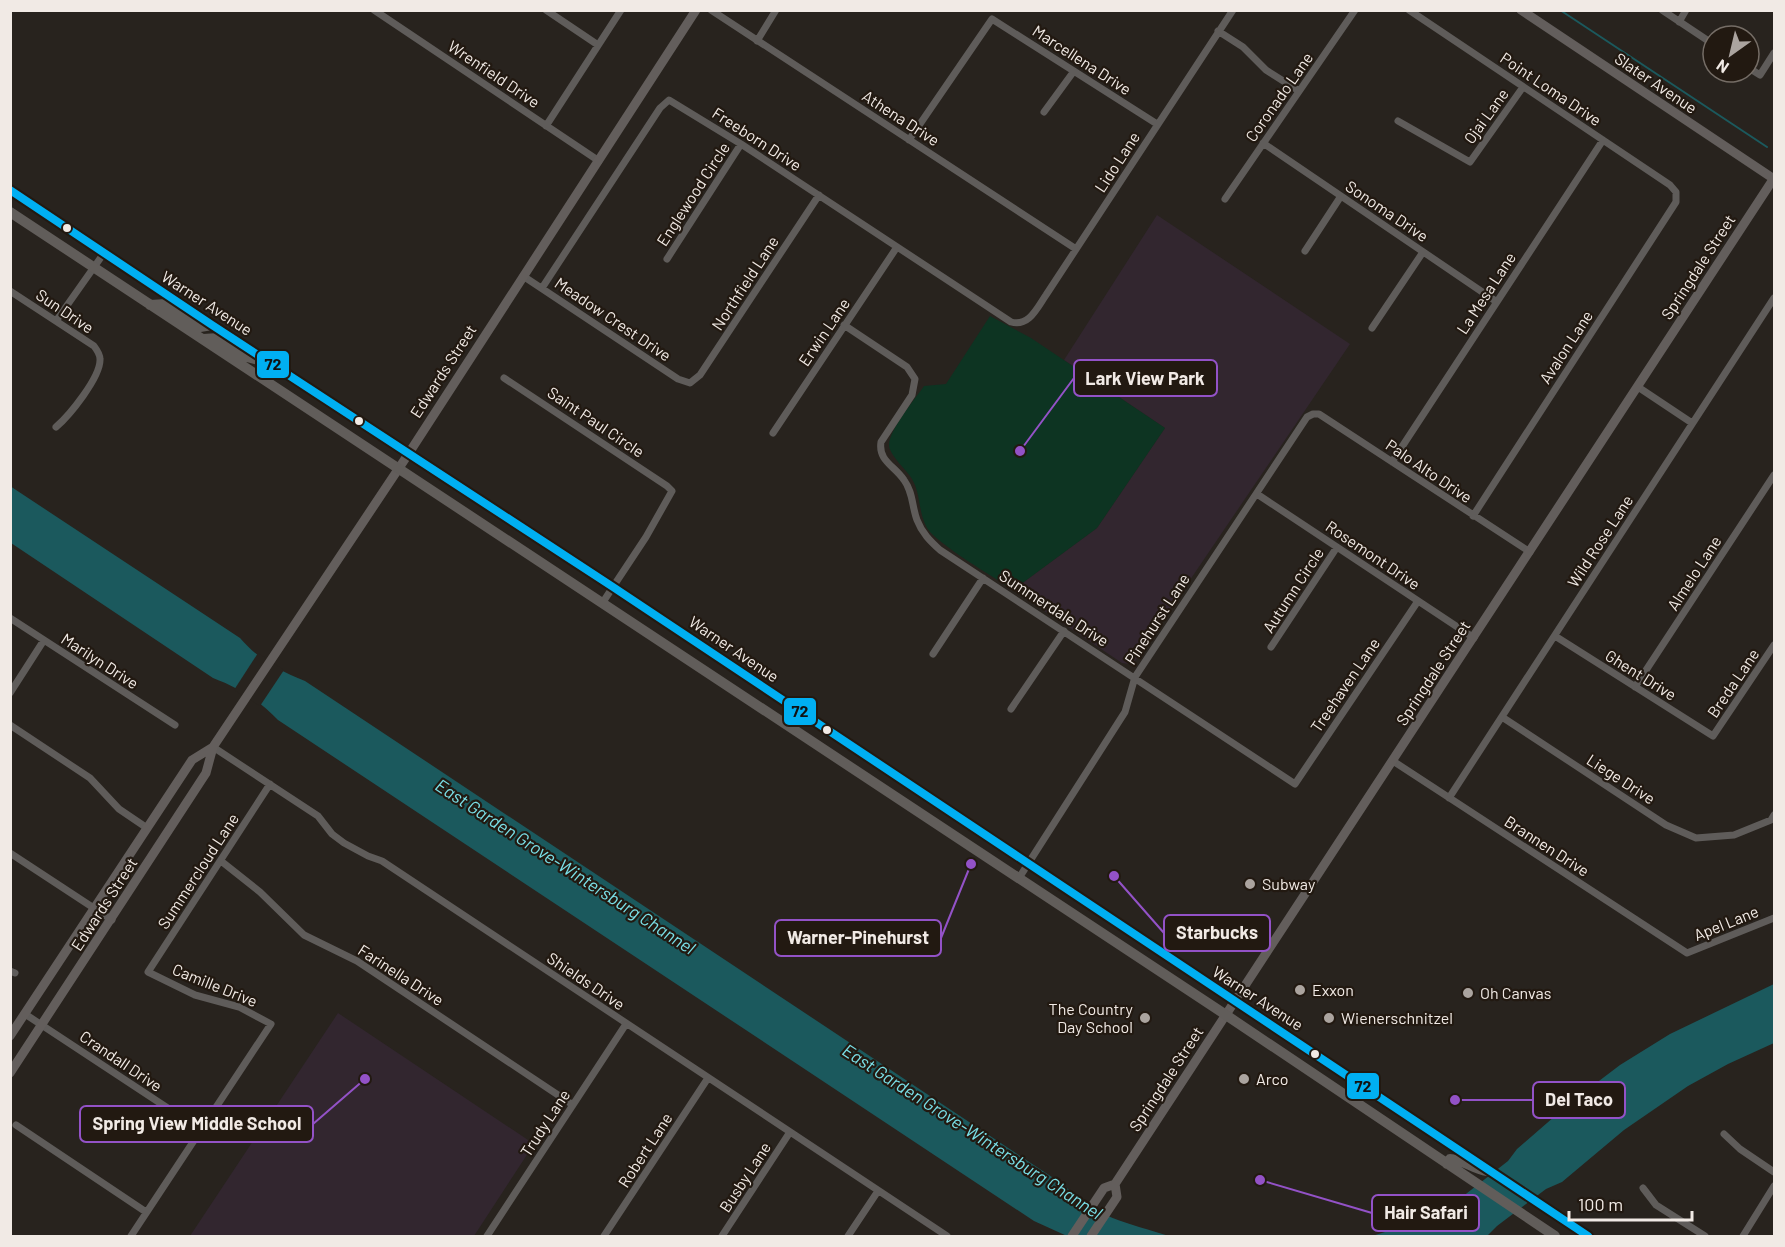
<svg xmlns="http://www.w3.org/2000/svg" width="1785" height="1247" viewBox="0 0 1785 1247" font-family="Barlow,sans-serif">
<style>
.education{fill:#32262f}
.green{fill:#0d3422}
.water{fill:#1b595d}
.pier{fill:#28231e}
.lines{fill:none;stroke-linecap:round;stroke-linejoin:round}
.stream{stroke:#1b595d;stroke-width:2}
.street{stroke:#5f5c5a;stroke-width:7}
.secondary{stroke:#635e5c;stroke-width:9}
.primary{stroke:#615d5a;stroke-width:10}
.bus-1-casing{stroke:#221911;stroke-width:12}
.bus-1{stroke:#00aff2;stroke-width:8}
.bus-dot{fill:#f1eae5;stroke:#221911;stroke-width:2}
.poi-dot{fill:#aba49f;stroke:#221911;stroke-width:2}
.labels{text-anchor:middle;stroke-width:4.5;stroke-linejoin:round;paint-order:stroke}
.street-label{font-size:16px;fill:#f1eae5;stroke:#221911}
.poi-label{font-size:16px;fill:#f1eae5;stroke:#221911;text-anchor:start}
.water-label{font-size:18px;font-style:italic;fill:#7ae0e8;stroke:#221911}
.leader{fill:none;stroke:#9352c7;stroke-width:2}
.callout-dot{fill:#9352c7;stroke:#221911;stroke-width:2}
.callout{fill:#221911;stroke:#9352c7;stroke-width:2}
.callout-label{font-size:18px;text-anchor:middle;font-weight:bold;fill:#f1eae5}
.line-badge{stroke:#221911;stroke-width:2}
.pale-badge-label{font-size:16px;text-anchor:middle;font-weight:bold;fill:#111}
</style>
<rect width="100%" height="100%" fill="#28231e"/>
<path class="education" d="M1157 215 1350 344 1135 661 1129 664 1122 663 1013 590 1097 528 1165 428 1064 360Z
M338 1013 534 1144 474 1236H190Z"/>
<path class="green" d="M990 316 1031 338 1165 428 1097 528 1013 590C994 577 937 544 927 528 918 512 921 494 912 479 907 470 889 455 889 445 889 430 915 399 924 386L946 384Z"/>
<path class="water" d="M10 486 240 638C258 659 279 671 305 681L1064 1185C1094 1218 1129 1223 1169 1236H1067L1034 1221 278 720C259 700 239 688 213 678L11 543Z
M1774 984V1043L1728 1064 1688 1086 1624 1130 1562 1182 1546 1189 1497 1226 1487 1236H1372L1411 1224 1462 1197 1508 1161 1517 1149 1570 1103 1620 1065 1670 1034Z"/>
<path class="pier" d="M258 653 284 670 260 706 234 690Z"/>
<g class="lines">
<path class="stream" d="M1560 10 1767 147"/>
<path class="street" d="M374 10 599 161
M546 10 598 45
M711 10 1076 249
M1409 10 1670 185 1676 192V202L1473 516
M1662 10 1713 44
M1679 22 1686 10
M1218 31 1243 47 1266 70 1299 91
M757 41 776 10
M1749 68 1760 75 1774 53
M1044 112 1074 71
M1398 121 1470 162 1523 87
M546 126 621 10
M909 140 992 19 1157 124
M1263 143 1497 302
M1225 199 1355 10
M1305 251 1341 196
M667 259 741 144
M523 276 678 379 690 383 700 375 819 195
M542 288 660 108 669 100 741 144 1011 322C1029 327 1037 308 1046 295L1233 10
M10 291 94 346C97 350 100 355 100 359 101 377 69 416 56 427
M56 321 104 253
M844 325 907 367 915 379 912 395 881 442C878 461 895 466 904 480 913 492 912 507 917 520 922 533 930 541 940 550L1295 784 1418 601
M1372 328 1423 252
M504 378 667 486 672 491 646 537 603 602
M1638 387 1692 423
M773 433 897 247
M1392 462 1603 140
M1257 494 1474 638
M10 618 175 725
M1555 636 1713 736 1774 645
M1271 647 1337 547
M933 654 983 578
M1635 687 1774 475
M10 693 44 640
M1011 709 1064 631
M1502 717 1666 825 1696 838 1734 835 1771 820 1774 815
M10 725 90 778 119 809 147 828
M213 747 318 816 332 834 344 843 368 856 382 861 947 1236
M1393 761 1687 953 1774 918
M1449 798 1774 298
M10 853 112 920
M221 861 260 892 304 935 357 961 573 1105
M1019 878 1125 712 1135 677 1307 417 1313 414H1319L1530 552
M10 971 15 973
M25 1014 201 1130
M16 1125 146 1212
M1724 1134 1740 1149 1774 1172
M1643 1188 1656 1205 1705 1236
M131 1236 271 1024 239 1007 195 995 148 972 270 784
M487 1236 626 1024
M604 1236 708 1078
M722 1236 790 1132
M848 1236 878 1191
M1743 1236 1774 1186"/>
<path class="secondary" d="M1521 10 1774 179
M10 1036 192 760 213 747
M10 1073 206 773 213 747 409 453 696 10
M1072 1236 1104 1188 1115 1184 1774 178
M1091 1236 1117 1197 1115 1184"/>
<path class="primary" d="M10 190 212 325 613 587 1588 1236
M10 212 1226 1015 1555 1236
M150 305 166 304 200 327 212 325
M203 339 219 338 247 357 262 361
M1447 1164 1450 1159C1462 1159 1473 1169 1487 1171"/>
<defs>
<path id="bus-1" d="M10 190 212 325 613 587 1588 1236"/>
</defs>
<use href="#bus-1" class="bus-1-casing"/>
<use href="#bus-1" class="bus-1"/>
</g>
<g class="bus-dot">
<circle cx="67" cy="228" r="5"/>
<circle cx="359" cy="421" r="5"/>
<circle cx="827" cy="730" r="5"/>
<circle cx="1315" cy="1054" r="5"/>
</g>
<g class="poi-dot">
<circle cx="1250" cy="884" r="6"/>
<circle cx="1300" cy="990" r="6"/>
<circle cx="1468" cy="993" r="6"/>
<circle cx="1145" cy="1018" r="6"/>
<circle cx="1329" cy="1018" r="6"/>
<circle cx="1244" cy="1079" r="6"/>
</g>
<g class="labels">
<g class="street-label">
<text transform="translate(1082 60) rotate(33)" y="6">Marcellena Drive</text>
<text transform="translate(494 74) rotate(34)" y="6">Wrenfield Drive</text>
<text transform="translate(1656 83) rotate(34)" y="6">Slater Avenue</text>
<text transform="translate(1551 89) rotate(34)" y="6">Point Loma Drive</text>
<text transform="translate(1279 97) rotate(-55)" y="6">Coronado Lane</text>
<text transform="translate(1486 116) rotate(-54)" y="6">Ojai Lane</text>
<text transform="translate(901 118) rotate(33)" y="6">Athena Drive</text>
<text transform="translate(757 139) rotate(33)" y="6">Freeborn Drive</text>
<text transform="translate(1117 162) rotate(-57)" y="6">Lido Lane</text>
<text transform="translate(693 194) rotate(-57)" y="6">Englewood Circle</text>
<text transform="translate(1387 211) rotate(34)" y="6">Sonoma Drive</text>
<text transform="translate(1698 267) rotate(-57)" y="6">Springdale Street</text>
<text transform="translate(745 283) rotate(-57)" y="6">Northfield Lane</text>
<text transform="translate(1486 293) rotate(-57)" y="6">La Mesa Lane</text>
<text transform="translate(207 303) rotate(33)" y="6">Warner Avenue</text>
<text transform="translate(65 311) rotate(34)" y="6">Sun Drive</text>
<text transform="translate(613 319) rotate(34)" y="6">Meadow Crest Drive</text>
<text transform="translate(824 332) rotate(-56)" y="6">Erwin Lane</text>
<text transform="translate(1566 347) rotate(-57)" y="6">Avalon Lane</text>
<text transform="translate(443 371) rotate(-57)" y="6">Edwards Street</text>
<text transform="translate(596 422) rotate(34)" y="6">Saint Paul Circle</text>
<text transform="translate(1429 471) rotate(34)" y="6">Palo Alto Drive</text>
<text transform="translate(1600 541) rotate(-57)" y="6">Wild Rose Lane</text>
<text transform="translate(1373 555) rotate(34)" y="6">Rosemont Drive</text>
<text transform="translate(1694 573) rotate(-57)" y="6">Almelo Lane</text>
<text transform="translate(1293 590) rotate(-57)" y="6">Autumn Circle</text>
<text transform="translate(1054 608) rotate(33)" y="6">Summerdale Drive</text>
<text transform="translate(1157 619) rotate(-57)" y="6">Pinehurst Lane</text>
<text transform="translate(734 649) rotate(34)" y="6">Warner Avenue</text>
<text transform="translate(100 661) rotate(33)" y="6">Marilyn Drive</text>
<text transform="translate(1433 673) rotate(-57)" y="6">Springdale Street</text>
<text transform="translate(1641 675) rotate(32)" y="6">Ghent Drive</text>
<text transform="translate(1733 683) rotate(-56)" y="6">Breda Lane</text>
<text transform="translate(1345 685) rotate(-56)" y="6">Treehaven Lane</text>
<text transform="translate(1621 779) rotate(33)" y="6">Liege Drive</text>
<text transform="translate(1547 846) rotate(33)" y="6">Brannen Drive</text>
<text transform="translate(198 871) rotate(-57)" y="6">Summercloud Lane</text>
<text transform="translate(104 904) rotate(-57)" y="6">Edwards Street</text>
<text transform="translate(1726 923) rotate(-22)" y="6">Apel Lane</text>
<text transform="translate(401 975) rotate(33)" y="6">Farinella Drive</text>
<text transform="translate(586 981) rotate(34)" y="6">Shields Drive</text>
<text transform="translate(215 985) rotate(22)" y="6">Camille Drive</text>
<text transform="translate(1258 998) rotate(33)" y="6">Warner Avenue</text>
<text transform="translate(121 1061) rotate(34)" y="6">Crandall Drive</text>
<text transform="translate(1166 1079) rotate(-57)" y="6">Springdale Street</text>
<text transform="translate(545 1123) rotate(-57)" y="6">Trudy Lane</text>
<text transform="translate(645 1150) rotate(-57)" y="6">Robert Lane</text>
<text transform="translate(745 1177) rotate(-57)" y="6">Busby Lane</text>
</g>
<g class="poi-label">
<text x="1262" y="890">Subway</text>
<text x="1312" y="996">Exxon</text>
<text x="1480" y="999">Oh Canvas</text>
<text x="1133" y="1015" text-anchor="end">The Country<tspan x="1133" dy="18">Day School</tspan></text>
<text x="1341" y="1024">Wienerschnitzel</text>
<text x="1256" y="1085">Arco</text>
</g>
<g class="water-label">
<text transform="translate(565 867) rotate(33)" y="6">East Garden Grove-Wintersburg Channel</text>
<text transform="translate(972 1132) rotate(33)" y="6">East Garden Grove-Wintersburg Channel</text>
</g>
</g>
<path class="leader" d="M1020 451L1074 378M1114 876L1164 933M971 864L941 938M1455 1100L1533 1100M365 1079L313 1124M1260 1180L1372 1213"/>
<g class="callout-dot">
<circle cx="1020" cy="451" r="6"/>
<circle cx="1114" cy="876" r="6"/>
<circle cx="971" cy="864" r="6"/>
<circle cx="1455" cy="1100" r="6"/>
<circle cx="365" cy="1079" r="6"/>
<circle cx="1260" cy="1180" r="6"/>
</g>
<g class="callout">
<rect x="1074" y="360" width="143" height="36" rx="6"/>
<rect x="1164" y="915" width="106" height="36" rx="6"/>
<rect x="775" y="920" width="166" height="36" rx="6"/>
<rect x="1533" y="1082" width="92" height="36" rx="6"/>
<rect x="80" y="1106" width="233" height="36" rx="6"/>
<rect x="1372" y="1195" width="107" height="36" rx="6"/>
</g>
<g class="callout-label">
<text x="1145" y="385">Lark View Park</text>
<text x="1217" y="939">Starbucks</text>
<text x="858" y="944">Warner-Pinehurst</text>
<text x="1579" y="1106">Del Taco</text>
<text x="197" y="1130">Spring View Middle School</text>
<text x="1426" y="1219">Hair Safari</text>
</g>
<g class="line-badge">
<rect x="256" y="350" width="34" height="29" rx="6" fill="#00aff2"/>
<rect x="783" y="697" width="34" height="29" rx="6" fill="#00aff2"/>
<rect x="1346" y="1072" width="34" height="28" rx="6" fill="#00aff2"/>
</g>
<g class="pale-badge-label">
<text x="273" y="370">72</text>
<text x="800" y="717">72</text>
<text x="1363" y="1092">72</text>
</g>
<rect width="1785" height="1247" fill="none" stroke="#f1eae5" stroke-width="24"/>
<g transform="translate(1731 54) rotate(214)"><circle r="28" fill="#221911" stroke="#756d66" stroke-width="1.5"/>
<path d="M0-4.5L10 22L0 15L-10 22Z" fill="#aba49f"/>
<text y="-9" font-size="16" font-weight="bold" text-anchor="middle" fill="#f1eae5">N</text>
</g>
<path d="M1569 1211v9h123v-9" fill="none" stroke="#f1eae5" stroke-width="3"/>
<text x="1578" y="1211" font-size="18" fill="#f1eae5" stroke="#221911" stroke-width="4.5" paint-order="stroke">100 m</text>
</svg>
